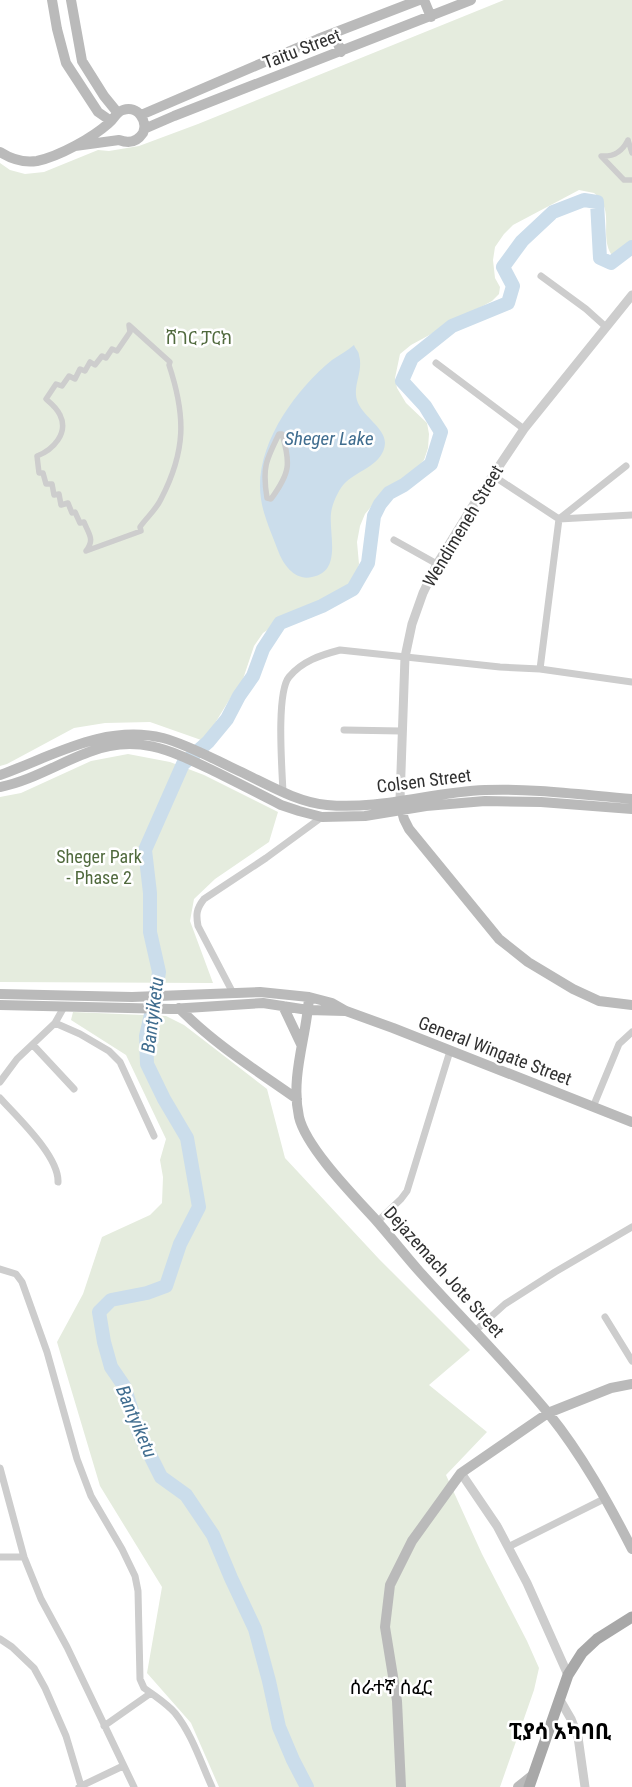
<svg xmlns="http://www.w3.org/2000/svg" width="632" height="1787" viewBox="0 0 632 1787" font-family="'Roboto Condensed','Noto Sans Ethiopic',sans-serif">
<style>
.green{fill:#e5ecde}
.water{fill:#cbddeb;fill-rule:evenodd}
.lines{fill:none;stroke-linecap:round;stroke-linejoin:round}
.river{stroke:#cbddeb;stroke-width:14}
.pedestrian{stroke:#cdcdcd;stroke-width:5.5}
.minor{stroke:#cdcdcd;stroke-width:7}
.tertiary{stroke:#cdcdcd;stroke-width:9}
.secondary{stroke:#bababa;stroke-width:10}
.primary{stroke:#a8a8a8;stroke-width:11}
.labels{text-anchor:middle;stroke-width:5;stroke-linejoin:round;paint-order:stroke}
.street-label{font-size:18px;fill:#303030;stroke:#fff}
.park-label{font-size:18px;fill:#516a3e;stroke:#fff}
.water-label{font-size:19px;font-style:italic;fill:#406d8f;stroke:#fff}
.neighbourhood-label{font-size:19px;fill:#000;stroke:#fff}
.district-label{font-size:22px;font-weight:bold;fill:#000;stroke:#fff}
</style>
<rect width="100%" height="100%" fill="#fff"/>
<path class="green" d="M504 0H632V245L619 254H611C601 237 611 217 602 202 600 199 597 195 594 193L579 190 513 225 504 234 495 247 493 260 495 278 500 287 499 294 492 301 411 345 400 354 395 378 397 388 406 403 427 423 429 434 428 448 424 460 417 468 381 495 365 514 360 526 357 542 359 564 356 576 349 588 336 598 296 611 263 633 254 646 242 682 231 697 204 741 150 722 105 723 74 728 7 764 0 766V163L10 170 25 174 44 172 98 150 109 151 139 146 198 124Z
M128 754 170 762 204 775 278 812 269 842 215 879 194 899 190 921 213 983 0 982V797L21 793 91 761Z
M73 1012 166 1016 184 1025 267 1089 285 1158 379 1259 470 1350 429 1385 487 1432 446 1475 482 1554 527 1641 539 1668 534 1690 500 1787H219L191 1723 147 1673 162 1587 100 1486 57 1342 83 1294 102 1237 150 1215 162 1203 163 1177 160 1160 166 1139 126 1055 71 1020Z"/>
<path class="water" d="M354 345C355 348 359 352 359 355 364 372 351 387 358 403 364 417 385 428 385 443 384 464 359 470 346 482 340 487 334 500 332 508 326 528 345 571 312 577 296 581 284 566 279 553 273 537 263 515 261 499 253 448 294 391 332 360 339 355 347 351 354 345ZM282 434 288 467 272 498H268L266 461Z"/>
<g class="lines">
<path class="river" d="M307 1787 293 1760 279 1727 269 1681 255 1629 231 1578 213 1535 186 1495 161 1477 139 1433 124 1386 111 1367 104 1342 99 1312 111 1300 147 1293 166 1286 180 1244 199 1207 187 1138 164 1099 147 1064 146 1036 155 997 159 972 150 932V893L145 850 183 764 208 742 227 719 239 696 253 676 263 649 280 623 322 606 353 589 368 563 374 516 380 504 389 493 404 485 431 464 441 432 425 406 402 381 412 358 452 326 508 303 513 286 503 267 522 241 553 212 584 200 597 202 600 258 611 263 632 247"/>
<path class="pedestrian" d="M628 140C622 152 614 157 601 156L624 180H632
M628 140 632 153
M129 325 170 362 169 365C186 416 186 451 161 499 156 510 146 518 140 527L141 531 86 551C95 539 89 535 84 522L80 523 75 512 72 513 68 503 61 505 59 494 54 495 52 484H46L43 473H39L37 456C53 450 69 433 60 415 57 408 52 404 46 399L56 384 62 386 69 376 75 379 80 369 85 371 90 362 95 365 102 356 106 358 112 349 117 351 130 332Z
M279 434H282C291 464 290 473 271 499L267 498C262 468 266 460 279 434Z"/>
<path class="minor" d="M541 276 586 309 606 327
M436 363 524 429
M492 475 559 519 626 466
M394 540 437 564
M540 669 632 682
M344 730 401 731
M283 792C282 769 276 693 289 677 302 661 321 655 340 650L500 667 540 669 559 519 632 515
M233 993 198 926C196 915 196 909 204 899L266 858 322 817
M55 1023 64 1007
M33 1045 74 1089
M0 1082 17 1059 55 1023 80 1034 109 1051 120 1062 154 1136
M0 1098C17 1117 59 1156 58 1182
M593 1107 619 1044 632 1032
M377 1222 401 1199 407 1191 450 1051
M0 1269 16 1274 22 1282 47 1352 77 1459 91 1496 122 1549 135 1576 138 1591 140 1679 144 1688 151 1693 104 1726
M605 1317 632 1361
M475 1331 505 1304 555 1272 632 1227
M0 1468 24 1557 41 1599 67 1647 134 1787
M508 1547 604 1499
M0 1557H24
M0 1639 12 1647 34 1668 45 1688 66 1736 81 1786
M151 1693C159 1699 168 1705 175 1713 192 1734 201 1763 212 1787
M79 1787 123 1766"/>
<path class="tertiary" d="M400 800 405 657 412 624 423 593 437 564 477 499 524 429 632 295
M461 1473 497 1526 527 1583 568 1675
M560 1700 571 1719 578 1737 585 1787"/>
<path class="secondary" d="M52 0 57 29 66 63 98 112 111 121
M71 0 82 61 104 96 117 112
M424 0 431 17
M334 33 341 52
M141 115 318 39 419 0
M144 129 174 116 471 0
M0 152C11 159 24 163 37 161 60 156 92 138 109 123 115 118 116 112 123 110 138 105 148 121 143 133 137 142 129 144 119 140L75 146
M0 775C53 756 104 724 163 738 189 745 215 760 239 771 267 784 296 802 327 805 380 810 432 792 485 790 534 788 583 795 632 799
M0 787C31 781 59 763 89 752 138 733 172 751 216 772 238 783 260 794 281 805L299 811 322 817 365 816 426 806 485 801 541 802 632 809
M400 804 404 819 409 829 499 939 528 962 573 989 599 1001 632 1005
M0 994 132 997 260 992 309 997 332 1003 346 1011 393 1028 632 1122
M309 997C307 1036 290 1076 299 1117 306 1147 353 1195 375 1219 390 1236 404 1254 419 1271 462 1319 508 1364 549 1414 582 1455 608 1502 632 1549
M0 1005 171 1009 263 1003 308 1010 345 1011
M283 1006 301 1044
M179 1008C214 1044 256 1070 297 1099
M401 1787 397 1701 385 1627 390 1585 412 1541 461 1473 548 1413 611 1388 632 1384
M518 1787 533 1775"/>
<path class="primary" d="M529 1787 568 1675 582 1653 597 1639 632 1617"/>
</g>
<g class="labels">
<g class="street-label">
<text transform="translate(302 49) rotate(-21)" y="6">Taitu Street</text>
<text transform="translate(463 526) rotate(-59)" y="6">Wendimeneh Street</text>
<text transform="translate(424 781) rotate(-7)" y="6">Colsen Street</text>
<text transform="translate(495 1051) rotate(21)" y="6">General Wingate Street</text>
<text transform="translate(444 1272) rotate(48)" y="6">Dejazemach Jote Street</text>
</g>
<g class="park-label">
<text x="199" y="344">ሸገር ፓርክ</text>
<text x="99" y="863">Sheger Park<tspan x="99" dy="21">- Phase 2</tspan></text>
</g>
<g class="water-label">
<text x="329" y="445">Sheger Lake</text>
<text transform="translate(152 1015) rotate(-83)" y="7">Bantyiketu</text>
<text transform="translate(137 1421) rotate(67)" y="7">Bantyiketu</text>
</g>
<g class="neighbourhood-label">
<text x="391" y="1694">ሰራተኛ ሰፈር</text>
</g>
<g class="district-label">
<text x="560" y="1739">ፒያሳ አካባቢ</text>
</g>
</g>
</svg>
